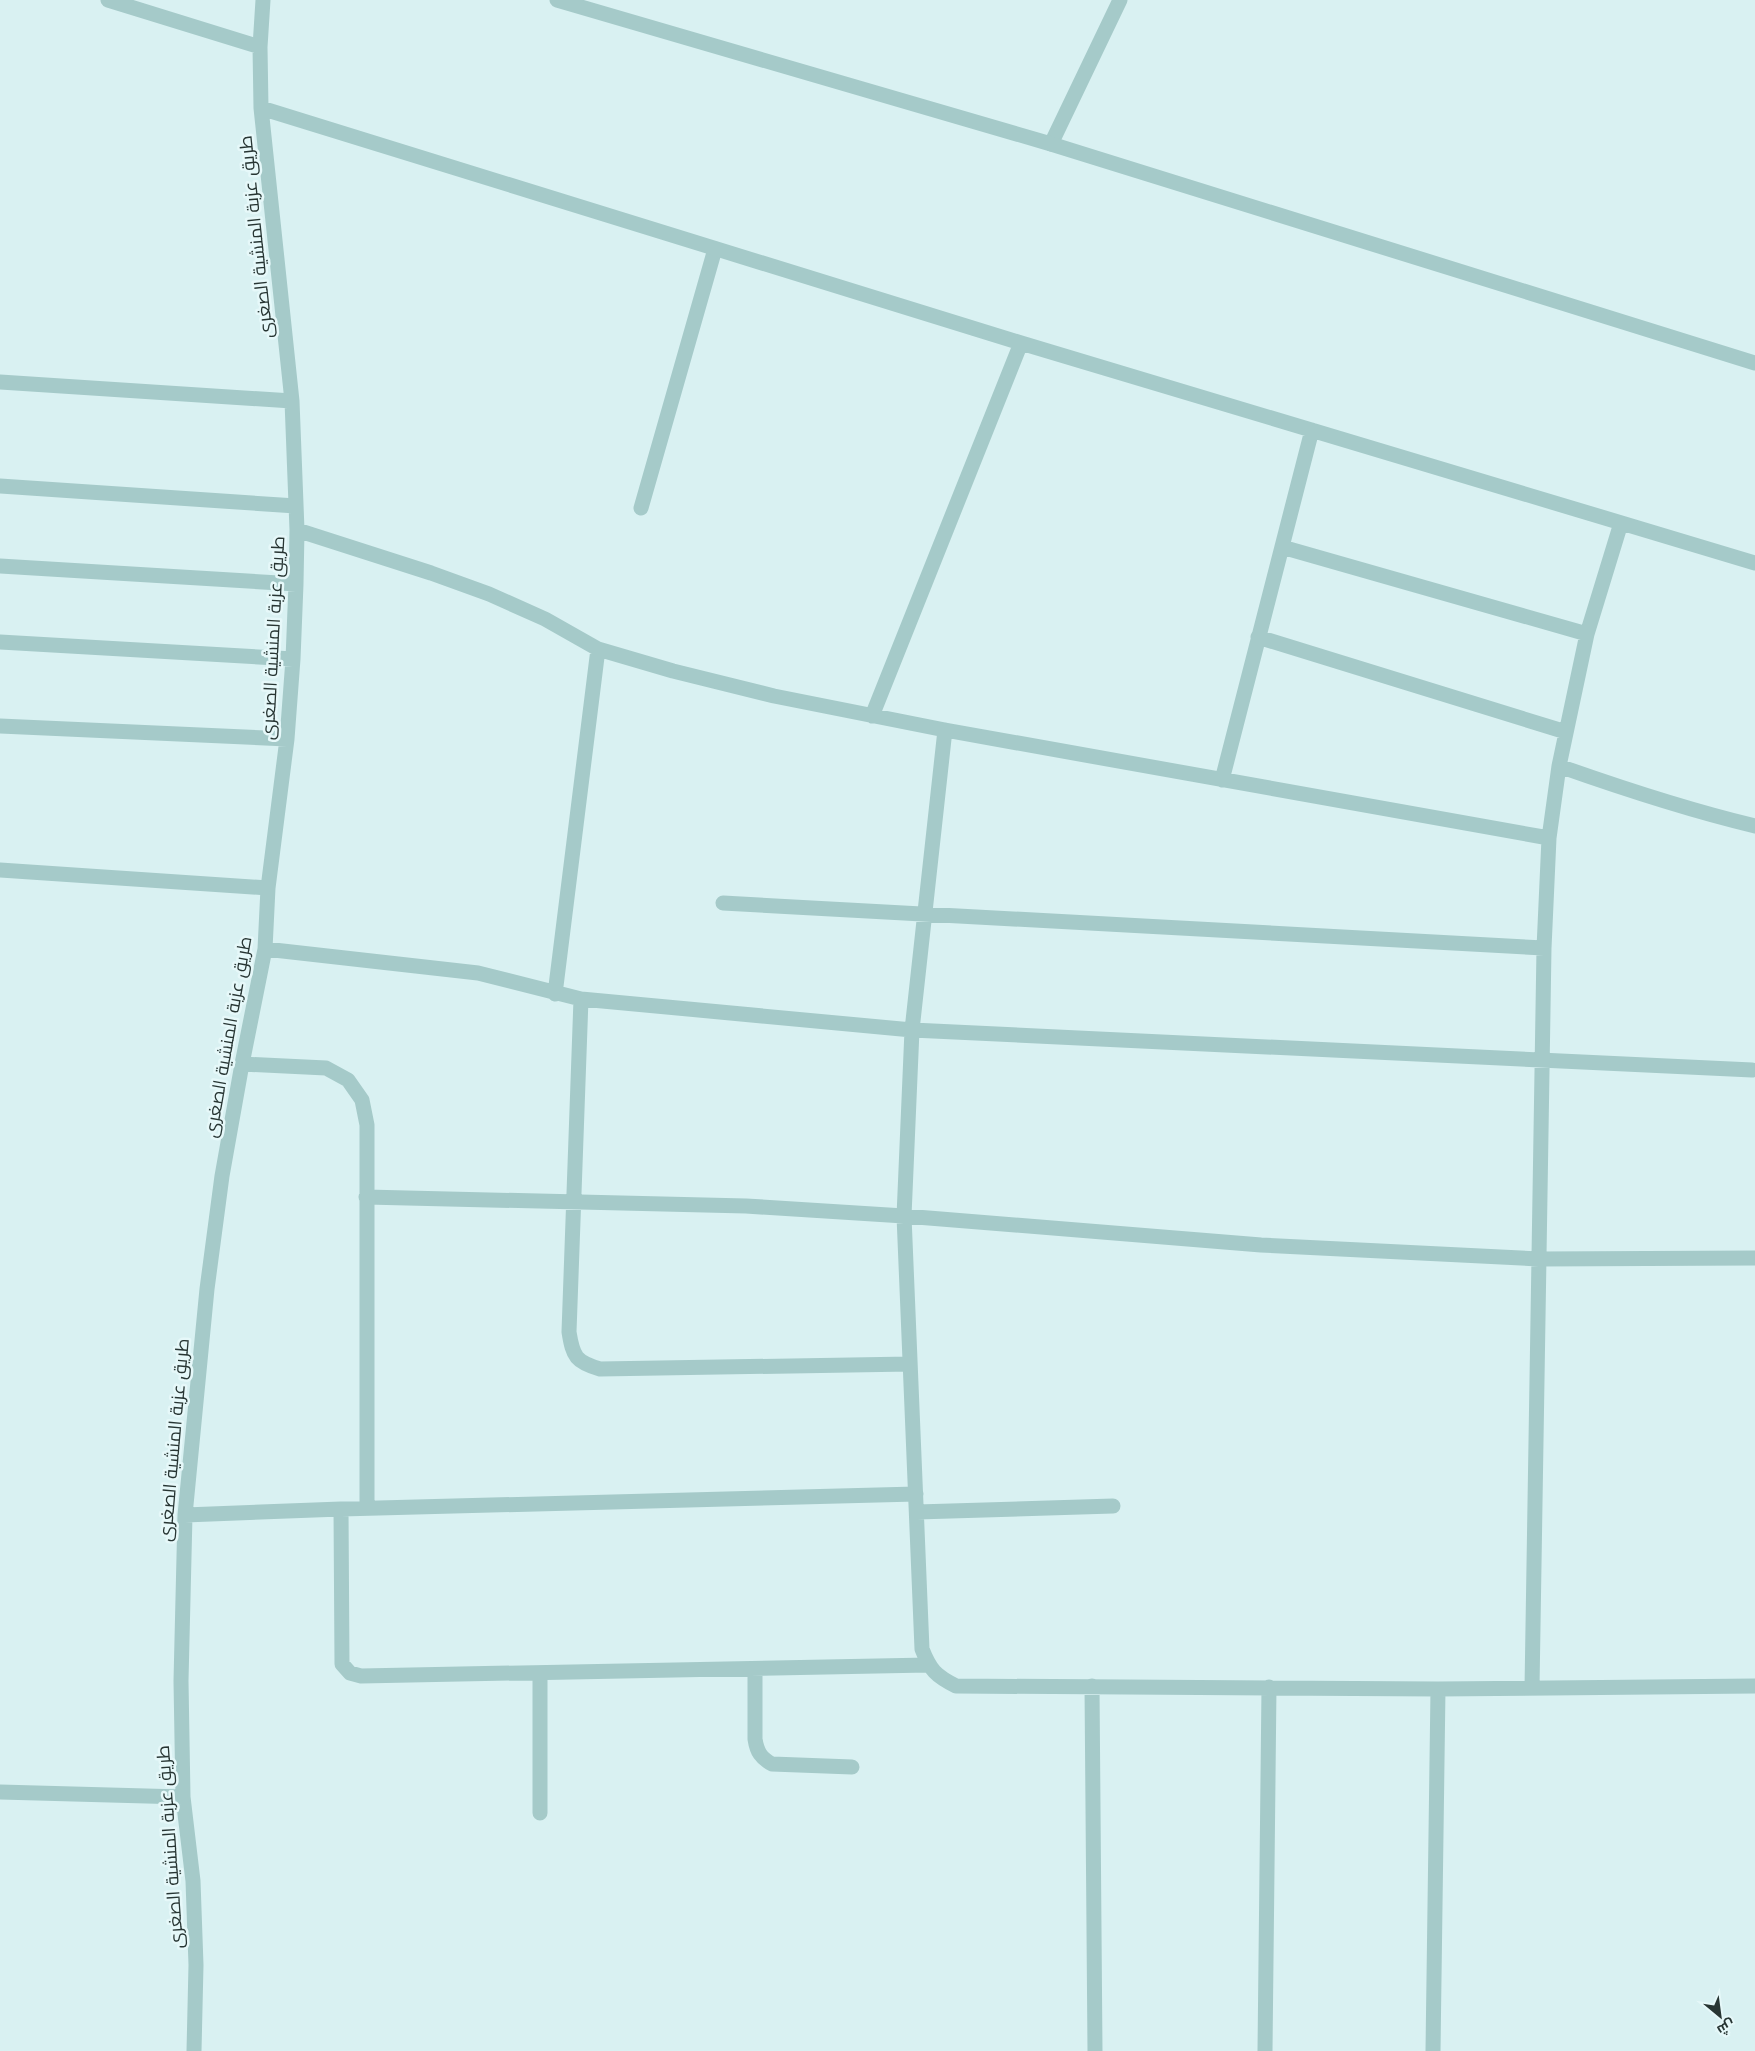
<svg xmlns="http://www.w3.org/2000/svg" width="1755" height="2051" viewBox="0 0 1755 2051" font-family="Arial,Cairo,sans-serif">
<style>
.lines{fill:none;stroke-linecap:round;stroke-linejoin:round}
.lane{stroke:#a5cac9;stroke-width:15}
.street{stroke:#a5cac9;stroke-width:15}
.labels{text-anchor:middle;stroke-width:5;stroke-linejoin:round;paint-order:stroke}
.street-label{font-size:18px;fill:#273533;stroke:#e6f8f9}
</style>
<rect width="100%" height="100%" fill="#d9f1f2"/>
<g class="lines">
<path class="lane" d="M1051 144 1120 0
M641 508 715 249"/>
<path class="street" d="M108 0 260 47
M557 0 1051 144 1755 363
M261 108 1021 343 1755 563
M0 382 292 401
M0 486 296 506
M297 530 431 573 489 594 545 619 598 649 673 671 774 696 945 730 1549 838
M1282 547 1587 634
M0 566 296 584
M1258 637 1566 732
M0 642 293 659
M872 716 1021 343
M0 726 287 739
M945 730 912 1030 904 1216 922 1649C930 1670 936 1676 956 1686L1438 1689 1755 1686
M1559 766C1624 789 1688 810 1755 826
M1222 780 1312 430
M0 870 268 888
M723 903 1544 948
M265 949 478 973 581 999 912 1030 1752 1070
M555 994 598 649
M581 999 569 1332C573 1357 576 1362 600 1369L910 1364
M242 1064 326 1068 348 1080 362 1100 367 1125V1508
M366 1197 746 1206 904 1216 1261 1245 1539 1259 1755 1258
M341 1509 342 1664 350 1673 361 1676 928 1665
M917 1512 1113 1506
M185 1515 341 1509 916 1494
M755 1669V1739C757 1752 761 1758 772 1764L852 1767
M1092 1686 1095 2051
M1532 1688 1544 948 1549 838 1559 766 1587 634 1621 523
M0 1792 183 1797
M540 1813V1673
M194 2051 196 1965 193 1881 183 1797 181 1681 185 1515 207 1289 222 1176 242 1064 265 949 268 888 287 739 293 659 296 584 297 530 292 401 261 108 260 47 263 0
M1265 2051 1269 1687
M1433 2051 1438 1689"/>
</g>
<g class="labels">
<g class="street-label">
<text transform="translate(256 237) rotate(-96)" y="6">طريق عزبة المنشية الصغرى</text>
<text transform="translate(273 638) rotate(-87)" y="6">طريق عزبة المنشية الصغرى</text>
<text transform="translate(228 1037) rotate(-80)" y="6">طريق عزبة المنشية الصغرى</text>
<text transform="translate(174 1440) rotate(-85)" y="6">طريق عزبة المنشية الصغرى</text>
<text transform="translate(170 1847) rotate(-94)" y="6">طريق عزبة المنشية الصغرى</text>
</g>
</g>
<g transform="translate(1720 2016) rotate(151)" stroke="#e6f8f9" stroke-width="4" paint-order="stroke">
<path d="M0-4L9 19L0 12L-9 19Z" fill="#273533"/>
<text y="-8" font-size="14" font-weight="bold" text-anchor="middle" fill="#273533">ش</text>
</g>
</svg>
